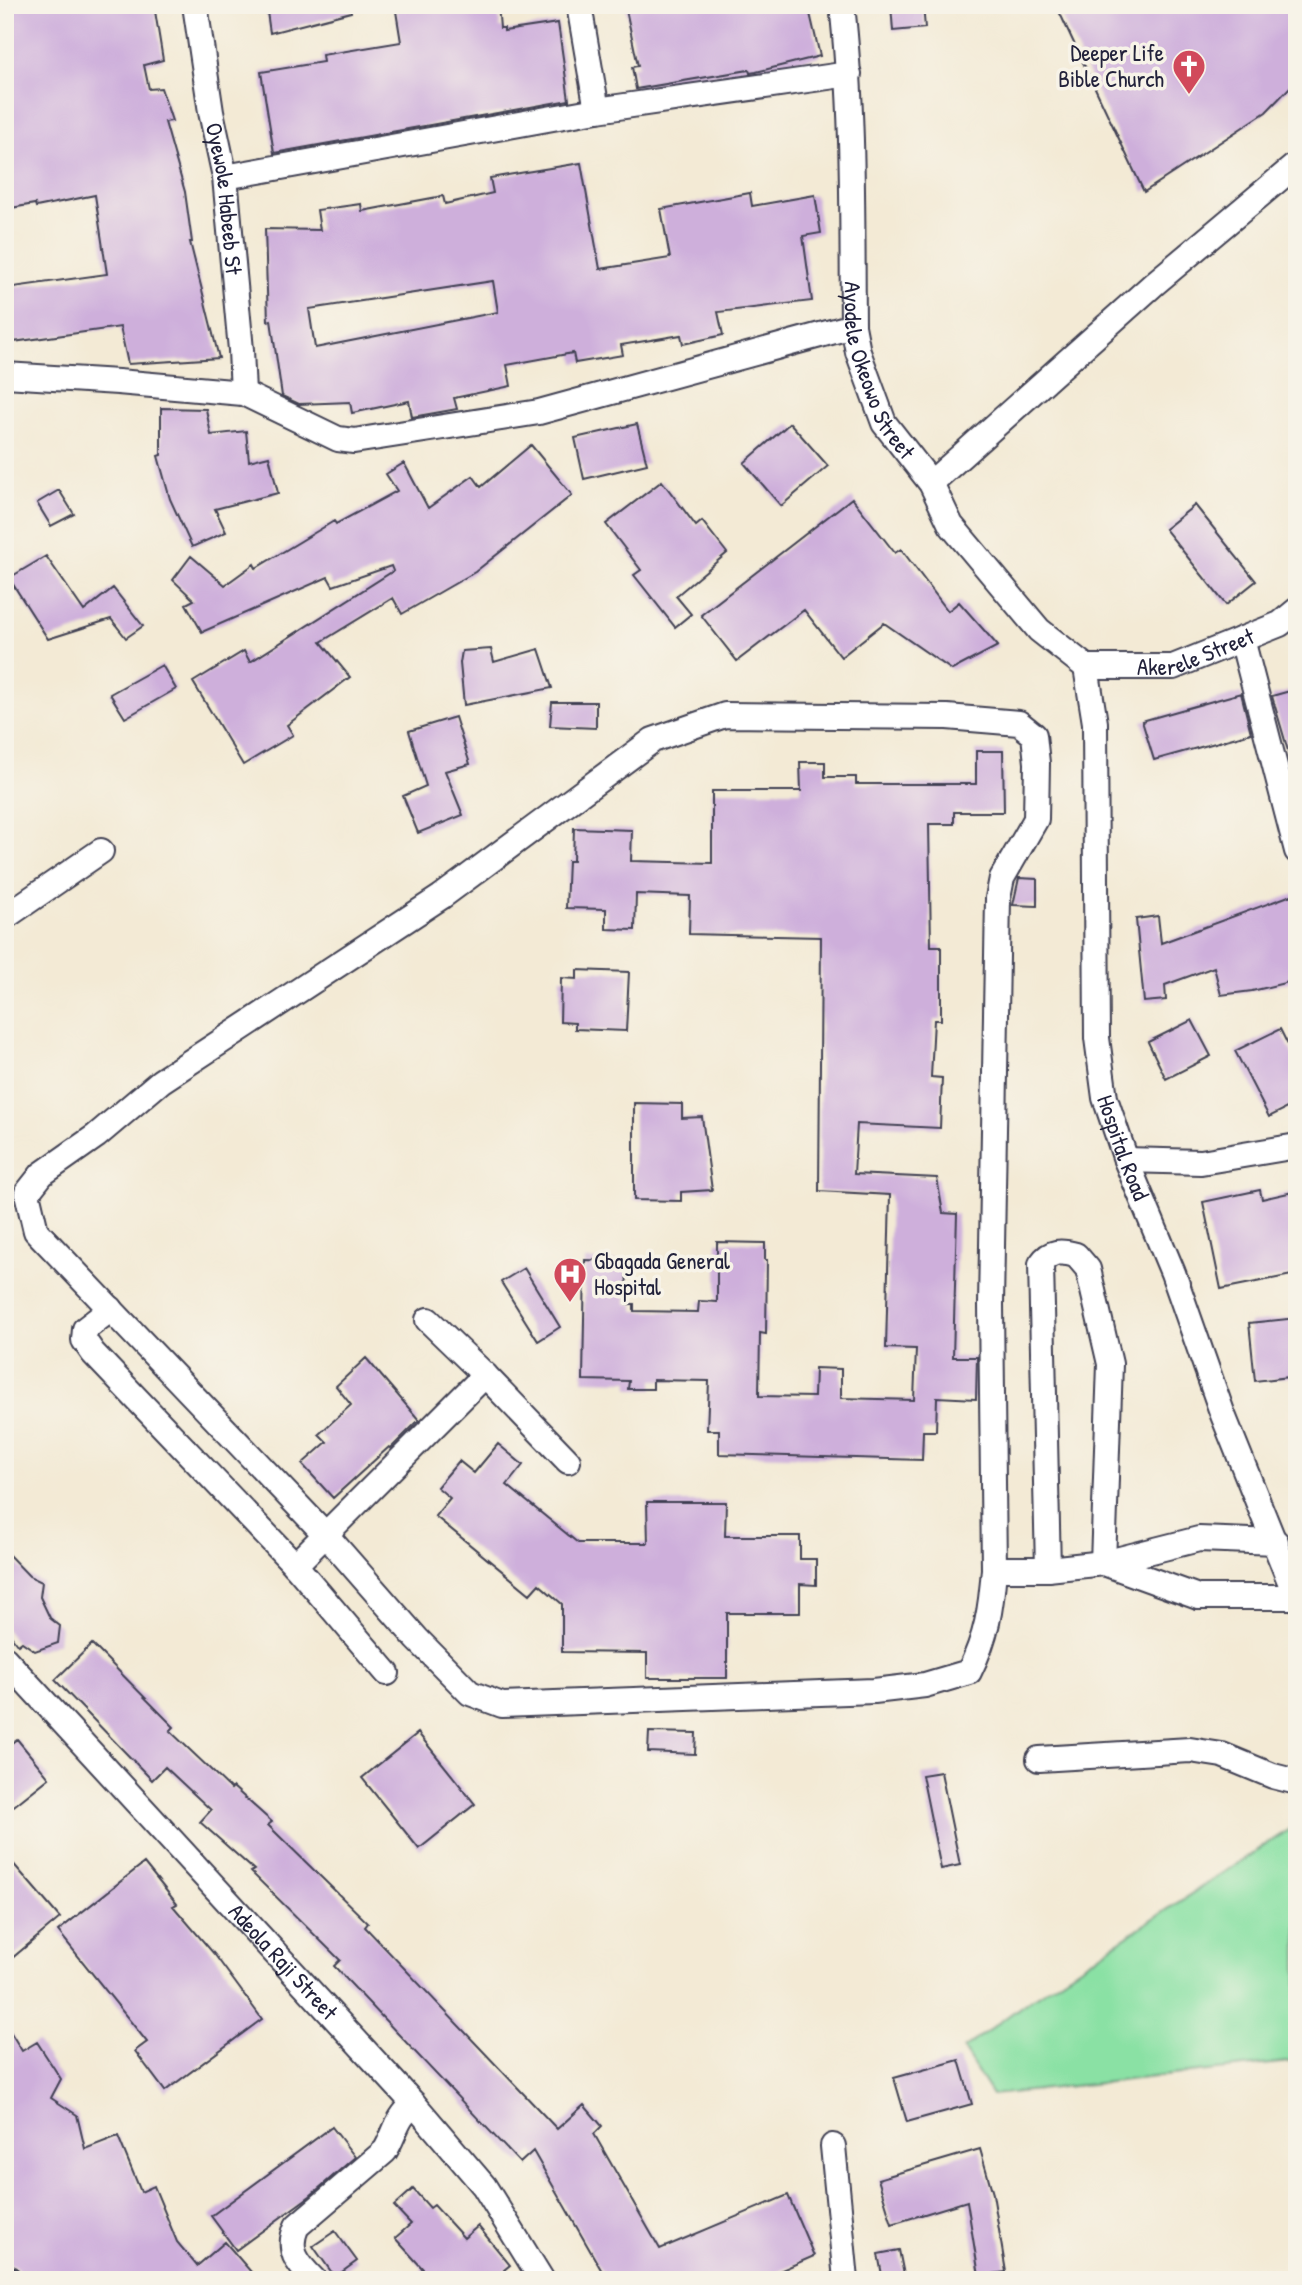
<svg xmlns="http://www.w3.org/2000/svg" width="1302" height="2285" viewBox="0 0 1302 2285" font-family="'Patrick Hand',sans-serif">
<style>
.green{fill:#8ae1a4;stroke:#568270;stroke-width:2}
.building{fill:#ceafdb;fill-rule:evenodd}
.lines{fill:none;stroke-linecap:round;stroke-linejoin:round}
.minor-casing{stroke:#414052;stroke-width:28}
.minor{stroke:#fff;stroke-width:24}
.labels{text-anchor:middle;stroke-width:7;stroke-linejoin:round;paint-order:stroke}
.poi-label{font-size:23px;fill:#22223b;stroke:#f7f3e8;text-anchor:end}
.street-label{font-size:23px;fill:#22223b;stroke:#f7f3e8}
</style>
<rect width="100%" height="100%" fill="#f7f3e8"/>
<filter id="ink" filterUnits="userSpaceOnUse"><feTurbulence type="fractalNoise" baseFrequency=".0143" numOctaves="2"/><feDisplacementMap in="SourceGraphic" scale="14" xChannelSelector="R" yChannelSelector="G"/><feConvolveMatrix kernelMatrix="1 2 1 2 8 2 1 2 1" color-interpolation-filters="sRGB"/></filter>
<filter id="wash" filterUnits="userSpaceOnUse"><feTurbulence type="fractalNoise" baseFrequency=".00686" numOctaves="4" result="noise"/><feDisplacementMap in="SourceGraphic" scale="28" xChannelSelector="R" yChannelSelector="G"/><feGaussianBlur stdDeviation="1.57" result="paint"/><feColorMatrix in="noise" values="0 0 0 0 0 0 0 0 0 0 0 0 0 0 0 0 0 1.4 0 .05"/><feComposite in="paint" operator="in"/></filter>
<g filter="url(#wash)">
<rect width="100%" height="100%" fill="#f3ead5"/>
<path class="green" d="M1297 1824V2061L992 2095 963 2049 1027 2002Z"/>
<g id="blocks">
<path class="building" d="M5 5H154L163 60 144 65 149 89 161 88 172 121 165 122 185 192 192 242H190L219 358 128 364 120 327 13 342 6 288 107 274 95 195 36 207 35 204 5 209Z
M266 5H350L351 12 270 33Z
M395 5H498L500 28H504V31L558 23 569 100 274 153 261 72 323 62 322 55 401 42Z
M625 5H808L820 56 756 72 750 73 749 70 636 89 632 67 638 66Z
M891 5H923L925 28 893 31Z
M1056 5H1297V80L1266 112 1144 192Z
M581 163 600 269 670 258 661 209 750 193 752 206 815 195 821 233 803 236 812 301 718 312 723 335 683 344 681 335 621 345 623 355 575 363 573 353 507 365 511 386 454 398 457 409 446 411 412 417 409 401 352 413 350 402 299 404 282 396 271 320 268 321 265 229 320 230 317 210 361 204 362 211 443 196 445 204 493 193 490 178ZM493 281 498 312 315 348 309 309Z
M161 408 206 409 211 435 246 431 249 461 269 456 278 493 215 509 226 532 192 547 170 499 158 456 161 455Z
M790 423 828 466 781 506 744 463Z
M637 424 647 464 584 479 575 438Z
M531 445 572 495 475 572 402 614 393 598 321 642 350 677 287 725 293 735 243 765 193 682 244 651 250 662 393 571 391 566 333 586 328 577 202 632 186 604 194 600 173 580 191 556 225 585 254 564 256 568 334 521 336 524 397 491 386 474 404 463 428 508 473 476 481 487Z
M662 481 696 526 702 521 727 553 676 596 691 614 675 627 634 575 641 570 606 524Z
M59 490 74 514 51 526 37 503Z
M852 498 895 553 901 549 948 611 959 602 998 646 952 670 884 623 841 657 804 610 737 661 701 615Z
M1195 505 1256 581 1226 605 1165 529Z
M46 556 84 611 113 588 143 626 126 638 111 619 48 639 9 578Z
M491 649 494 662 539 649 552 688 464 705 460 663 462 651Z
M162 665 176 689 125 718 110 694Z
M1297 689V760L1291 761 1272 696Z
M1241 693 1251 733 1154 760 1142 721Z
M552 702H596V728L550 726Z
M455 717 470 764 445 771 463 815 418 833 403 796 426 786 409 731Z
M976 751H1003L1004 812H954V824H929L931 946H941V1020H934L931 1077 942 1078 940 1128 857 1124 854 1174 937 1178 943 1213 957 1214 953 1357H977L976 1399 937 1397 936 1431H923L922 1460 719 1454V1430H707L709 1381 653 1380V1389H628L629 1381 583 1380 585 1260 627 1261 626 1304H634V1311L698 1312 699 1301 717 1302V1242L765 1243V1260H767L766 1334 760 1333 759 1396 814 1397 815 1368 841 1369V1398L914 1400 916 1349 886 1348 890 1195 819 1191 821 937 689 934 690 896 636 894 635 930 606 929V909L566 908 568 861H573L574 828 632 830 631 861 712 863V791H801L800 762H825V777H856V784H976Z
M1019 878 1037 879V906L1013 905Z
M1297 893V980L1252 991 1221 995 1214 967 1165 985 1166 1000 1144 1002 1136 919 1158 916 1161 943Z
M577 970 629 972 626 1031 575 1029V1023L560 1022 561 978 577 979Z
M1192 1020 1211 1056 1166 1079 1148 1042Z
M1280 1029 1297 1063V1103L1269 1117 1235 1051Z
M634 1103 682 1104V1118L702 1117 712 1190 681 1192V1201L634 1200Z
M1260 1190 1262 1199 1297 1191V1274L1221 1289 1203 1202Z
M524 1268 560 1327 538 1341 501 1282Z
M1297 1318V1376L1255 1381 1249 1323Z
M366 1358 419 1420 391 1448 389 1447 333 1498 302 1464 327 1442 319 1434 351 1405 336 1386Z
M498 1444 523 1465 507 1485 578 1543H648L647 1502H726L725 1536H800V1559H816V1585L800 1584V1613H727V1678H647V1653L562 1652V1604L539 1584 530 1594 435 1516 450 1498 437 1487 459 1461 474 1473Z
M5 1551 29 1576 42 1582 40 1597 50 1618 60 1626 58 1643 35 1651 22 1642 18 1645 5 1628Z
M92 1644 174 1727 170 1731 231 1789 233 1787 272 1822 268 1825 368 1923 365 1927 557 2129 584 2105 602 2126 594 2134 660 2249 788 2195 814 2256 759 2280H607L533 2151 520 2163 334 1966 340 1960 251 1872 254 1870 200 1822 211 1810 165 1767 152 1780 55 1680Z
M649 1732 696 1733 695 1754 648 1752Z
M418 1733 475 1804 419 1849 362 1778Z
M17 1739 49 1778 5 1813V1748Z
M941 1772 960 1865 941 1869 922 1775Z
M5 1854 60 1918 5 1964Z
M144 1863 177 1904 173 1906 215 1955 262 2019 165 2091 135 2051 147 2042 58 1931Z
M5 2023 22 2051 37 2042 61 2079 51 2098 77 2115 85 2149 118 2136 141 2192 154 2186 177 2242 197 2266 225 2242 258 2280H22L17 2268 5 2262Z
M959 2060 972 2104 907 2122 894 2078Z
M332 2127 355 2157 310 2196 236 2250 211 2216Z
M980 2149 993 2194 1006 2272 979 2276 967 2201 892 2224 878 2179Z
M413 2189 430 2208 434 2205 464 2238 478 2226 510 2265 504 2270 511 2280H410L423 2269 395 2238 411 2224 394 2206Z
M335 2231 357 2261 335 2277 313 2246Z
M899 2250 905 2280H883L878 2254Z"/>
</g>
</g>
<g filter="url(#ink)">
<use href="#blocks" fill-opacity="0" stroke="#414052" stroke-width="2"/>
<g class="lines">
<defs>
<g id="minor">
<path id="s1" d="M195 5 211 112 225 177 241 350 243 393"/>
<path d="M579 5 597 110"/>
<path id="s2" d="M842 5C854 112 852 219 853 326L858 352 884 423 931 483 951 525 1039 630 1086 667"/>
<path d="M225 177 597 110 849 74"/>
<path d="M5 375 118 382 243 393 338 439 354 441 539 412 853 326"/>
<path d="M931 483 1155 283 1297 164"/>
<path d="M1242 639 1297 851"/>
<path id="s3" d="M1086 667 1095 723 1097 1038 1105 1098 1126 1160 1173 1273 1223 1415 1297 1599"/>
<path id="s4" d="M1086 667H1173L1280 624 1297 610"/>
<path d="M725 715 947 717 1019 723 1034 735 1037 763 1036 819 1002 878 998 898 991 1305 994 1569C991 1609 987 1636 969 1672L925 1685 874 1691 502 1705 470 1693 417 1639 325 1534 36 1231 27 1193 42 1174 96 1136 161 1081 441 897 653 740Z"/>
<path d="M5 917 101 851"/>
<path d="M1126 1160 1201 1162 1297 1146"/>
<path d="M111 1309 85 1329 84 1340 93 1353 295 1565 387 1673"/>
<path d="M485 1375 568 1461"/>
<path d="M1104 1563 1198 1597H1296"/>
<path d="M295 1565 485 1375 428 1320"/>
<path d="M994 1569H1048L1104 1563 1199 1539 1276 1542"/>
<path d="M1048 1569 1041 1264C1050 1250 1062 1251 1076 1255L1088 1269 1110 1364 1103 1563"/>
<path id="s5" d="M5 1659 414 2104 484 2186 542 2280"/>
<path d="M1039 1759 1190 1750 1222 1755 1273 1776 1297 1782"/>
<path d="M833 2146 846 2280"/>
<path d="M5 2277 7 2280"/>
<path d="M314 2280C297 2263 286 2250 297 2226L385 2151C396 2133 396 2118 414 2104"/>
</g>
</defs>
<use href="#minor" class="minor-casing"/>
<use href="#minor" class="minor"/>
</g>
</g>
<defs>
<symbol id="church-pin" viewBox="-11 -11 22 30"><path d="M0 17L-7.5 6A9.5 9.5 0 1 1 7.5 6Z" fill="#d1495b" stroke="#f7f3e8"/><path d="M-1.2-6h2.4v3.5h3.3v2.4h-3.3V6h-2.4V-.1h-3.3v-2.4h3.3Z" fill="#fff"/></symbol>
<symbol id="hospital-pin" viewBox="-11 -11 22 30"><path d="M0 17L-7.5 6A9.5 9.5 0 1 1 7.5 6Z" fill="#d1495b" stroke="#f7f3e8"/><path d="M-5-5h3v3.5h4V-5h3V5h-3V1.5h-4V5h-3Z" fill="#fff"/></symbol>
</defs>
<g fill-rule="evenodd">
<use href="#church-pin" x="1170" y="47" width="38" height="52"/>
<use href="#hospital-pin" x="551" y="1255" width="38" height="52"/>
</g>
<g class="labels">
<g class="poi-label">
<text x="1164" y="61">Deeper Life<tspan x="1164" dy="26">Bible Church</tspan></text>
<text x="594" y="1269" text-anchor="start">Gbagada General<tspan x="594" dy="26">Hospital</tspan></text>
</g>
<g class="street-label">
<text dy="8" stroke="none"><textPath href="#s1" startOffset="196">Oyewole Habeeb St</textPath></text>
<text dy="8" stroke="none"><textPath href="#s2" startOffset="371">Ayodele Okeowo Street</textPath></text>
<text dy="8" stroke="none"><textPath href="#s4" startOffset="112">Akerele Street</textPath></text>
<text dy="8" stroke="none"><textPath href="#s3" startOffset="485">Hospital Road</textPath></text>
<text dy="8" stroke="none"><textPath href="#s5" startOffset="411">Adeola Raji Street</textPath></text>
</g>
</g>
<rect width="1302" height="2285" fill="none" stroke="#f7f3e8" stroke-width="28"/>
</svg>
